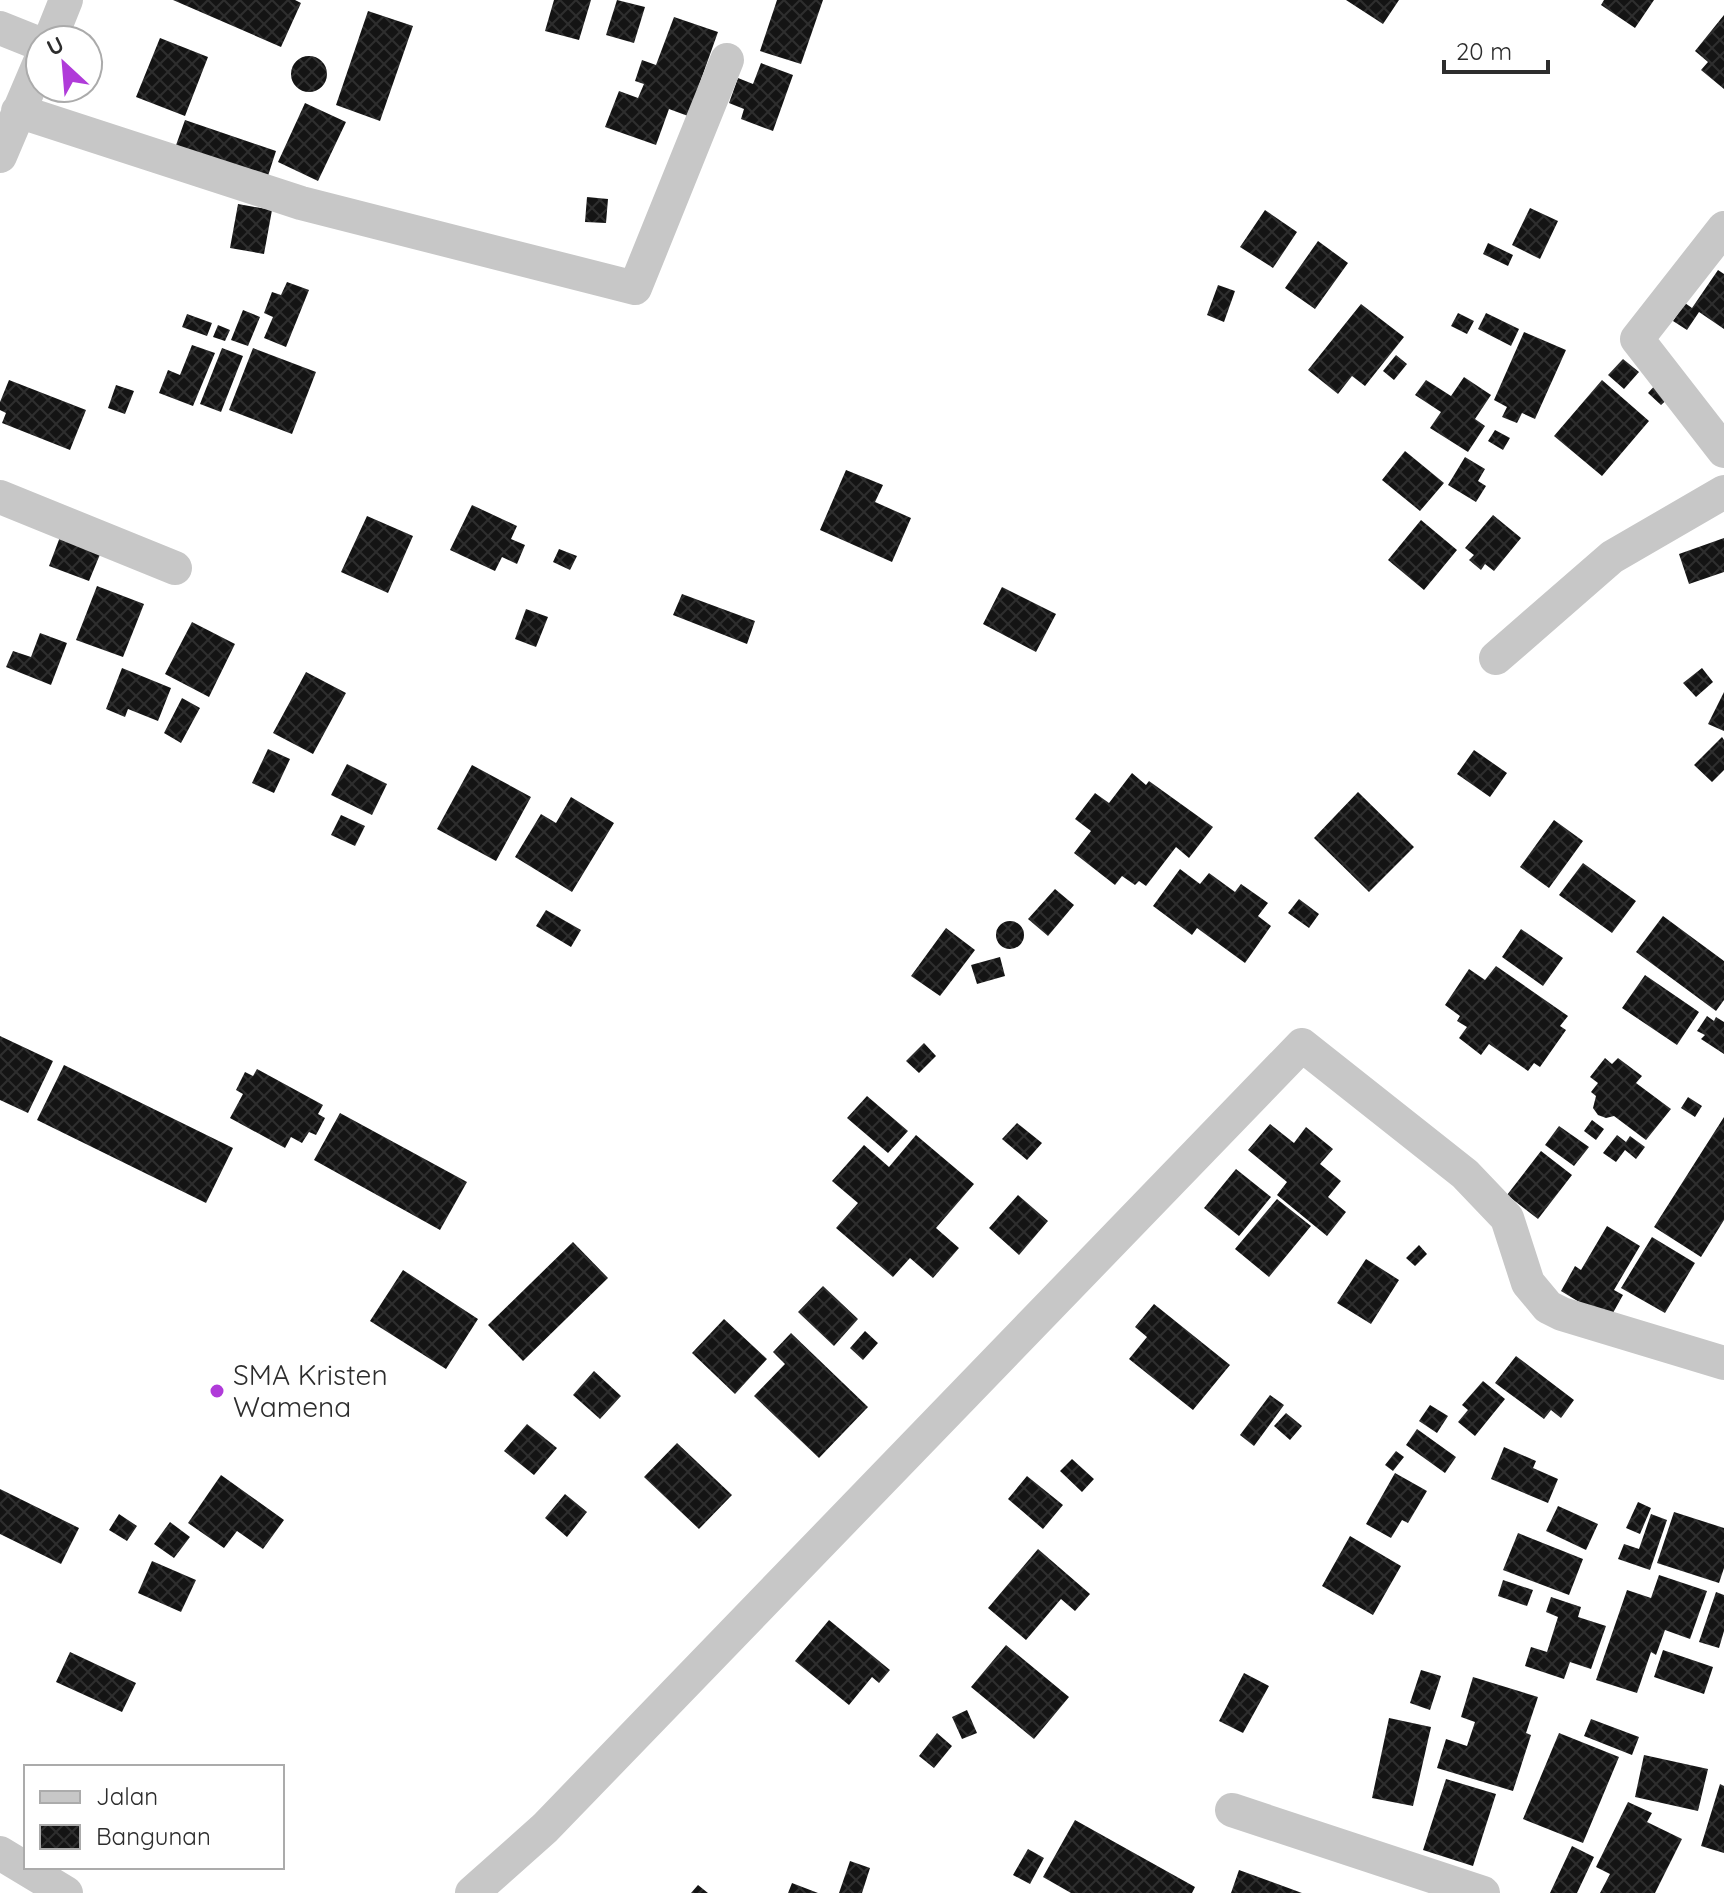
<svg xmlns="http://www.w3.org/2000/svg" width="1724" height="1893" viewBox="0 0 1724 1893" font-family="Quicksand,sans-serif">
<style>
.building{fill:url(#building-cross-hatch)}
.lines{fill:none;stroke-linecap:round;stroke-linejoin:round}
.minor{stroke:#c7c7c7;stroke-width:34}
.poi-dot{fill:#b03bd9;stroke:#fff;stroke-width:3}
.labels{text-anchor:middle;stroke-width:8;stroke-linejoin:round;paint-order:stroke}
.poi-label{font-size:28px;fill:#2d2d2d;stroke:#fff;text-anchor:start}
</style>
<defs>
<pattern id="building-cross-hatch" width="8" height="8" patternUnits="userSpaceOnUse" patternTransform="scale(2)"><rect width="8" height="8" fill="#141414"/><path d="M0 0l8 8M0 8l8-8" fill="none" stroke="#2e2e2e"/></pattern>
</defs>
<rect width="100%" height="100%" fill="#fff"/>
<path class="building" d="M173 0H295L301 3 281 47Z
M554 0H591L579 40 545 31Z
M617 0 645 7 634 43 606 35Z
M777 0H823L801 64 760 51Z
M1346 0H1399L1383 24Z
M1604 0H1654L1635 28 1601 5Z
M368 11 413 26 380 121 336 105Z
M1724 15V89L1701 70 1708 62 1695 51Z
M674 17 718 32 688 116 669 109 656 145 605 127 619 91 638 98 644 84 635 81 642 60 656 65Z
M160 38 208 57 185 116 136 97Z
M291 74a18 18 0 1 1 36 0a18 18 0 1 1-36 0Z
M761 63 793 75 773 131 741 119 744 109 729 103 738 78 753 84Z
M305 103 346 122 318 181 278 162Z
M185 120 276 151 267 179 175 148Z
M587 197 608 199 606 223 585 222Z
M238 204 272 210 264 254 230 248Z
M1530 208 1558 221 1540 259 1512 245Z
M1265 210 1297 232 1273 268 1240 247Z
M1318 241 1348 263 1315 309 1285 288Z
M1488 243 1513 255 1508 266 1483 254Z
M1718 270 1724 274V329L1699 312 1687 330 1673 321 1685 303 1692 308Z
M287 282 309 290 286 347 264 338 273 317 264 313 272 292 281 295Z
M1218 285 1235 291 1224 322 1207 315Z
M1361 304 1404 337 1365 386 1352 376 1338 394 1308 370Z
M243 310 260 317 248 346 231 340Z
M1458 313 1474 321 1467 334 1451 326Z
M1486 313 1519 329 1511 346 1478 329Z
M187 314 212 323 207 336 182 327Z
M218 325 230 330 225 341 213 337Z
M1524 332 1566 350 1535 419 1522 413 1517 423 1502 417 1507 407 1494 400Z
M192 345 215 353 193 406 159 393 168 370 180 375Z
M222 348 243 356 221 412 200 404Z
M253 348 316 372 292 434 229 410Z
M1396 355 1407 364 1394 380 1383 371Z
M1623 359 1639 372 1624 389 1608 375Z
M1464 377 1491 395 1475 419 1485 426 1468 452 1430 428 1441 412 1415 395 1426 380 1451 396Z
M9 380 86 410 70 450 2 423 6 413 0 410V402Z
M1602 380 1649 421 1602 476 1554 436Z
M1657 383 1671 396 1661 405 1648 393Z
M116 385 134 391 125 414 108 408Z
M1495 430 1510 438 1503 450 1488 441Z
M1405 451 1444 483 1420 511 1382 480Z
M1465 457 1485 469 1478 481 1486 486 1476 502 1448 485Z
M846 470 883 485 875 502 911 518 892 562 820 530Z
M472 505 517 526 511 539 525 545 517 564 502 557 495 571 450 550Z
M1493 515 1521 538 1494 571 1485 564 1481 570 1469 560 1474 555 1465 548Z
M367 516 413 536 388 593 341 572Z
M1421 520 1457 550 1424 590 1388 560Z
M60 537 101 552 89 581 49 566Z
M1724 538V572L1689 584 1679 554Z
M559 549 577 556 570 570 553 562Z
M97 586 144 604 123 657 76 640Z
M1002 587 1056 614 1036 652 983 624Z
M682 594 755 621 747 644 673 615Z
M526 609 548 617 536 647 515 639Z
M192 622 235 644 209 697 165 674Z
M40 633 67 643 51 685 6 667 13 651 31 657Z
M122 668 171 688 158 721 128 709 125 717 106 709Z
M1702 668 1713 682 1696 697 1683 683Z
M306 672 346 693 313 754 273 733Z
M1724 692V731L1708 724Z
M182 698 200 708 181 743 164 733Z
M1722 737 1724 740V770L1712 782 1694 765Z
M268 749 290 759 274 793 252 783Z
M1474 750 1507 773 1490 797 1457 774Z
M347 764 387 784 372 815 331 795Z
M472 765 531 797 496 861 437 829Z
M1132 773 1146 785 1149 781 1213 827 1189 858 1176 847 1146 886 1139 881 1135 885 1122 876 1115 885 1074 853 1091 831 1075 819 1095 793 1109 803Z
M1358 792 1414 847 1369 892 1314 838Z
M571 797 614 823 572 892 515 857 541 814 556 823Z
M341 815 365 826 355 846 331 835Z
M1554 820 1583 841 1549 888 1520 867Z
M1583 863 1636 901 1612 933 1559 895Z
M1180 869 1200 884 1209 873 1235 892 1241 884 1268 903 1258 916 1271 926 1245 963 1197 928 1192 935 1153 906Z
M1055 889 1074 905 1048 936 1028 919Z
M1299 899 1319 914 1309 928 1288 913Z
M546 910 581 930 571 947 536 926Z
M1663 916 1724 961V1000L1716 1011 1636 952Z
M996 935a14 14 0 1 1 28 0a14 14 0 1 1-28 0Z
M946 928 975 950 940 996 911 976Z
M1521 929 1563 958 1543 986 1502 957Z
M1000 957 1005 976 977 984 971 965Z
M1496 966 1568 1016 1560 1026 1566 1030 1540 1067 1534 1063 1528 1071 1489 1044 1481 1055 1459 1038 1467 1027 1457 1021 1460 1016 1445 1005 1469 969 1485 980Z
M1645 975 1699 1012 1677 1045 1622 1008Z
M1707 1016 1714 1021 1716 1017 1724 1022V1054L1701 1039 1705 1035 1697 1031Z
M0 1036 53 1061 28 1113 0 1100Z
M924 1043 936 1056 919 1073 906 1061Z
M1605 1058 1612 1064 1618 1058 1642 1076 1636 1083 1671 1109 1646 1140 1614 1116 1606 1118 1598 1115 1593 1108 1596 1096 1591 1092 1598 1083 1590 1077Z
M64 1065 233 1148 206 1203 37 1120Z
M257 1069 323 1105 318 1114 325 1118 316 1135 309 1132 302 1143 291 1137 285 1148 230 1118 243 1094 236 1090 245 1072 253 1076Z
M867 1096 908 1131 888 1153 847 1118Z
M1688 1097 1702 1106 1695 1117 1681 1108Z
M340 1113 467 1182 440 1230 314 1160Z
M1724 1117V1220L1701 1257 1654 1227Z
M1592 1120 1604 1129 1596 1140 1584 1131Z
M1017 1123 1042 1143 1027 1160 1002 1139Z
M1270 1124 1294 1143 1306 1127 1333 1149 1320 1164 1341 1181 1328 1197 1346 1212 1327 1236 1277 1195 1287 1182 1248 1150Z
M1559 1126 1589 1147 1574 1166 1545 1145Z
M916 1135 974 1184 936 1228 959 1248 933 1278 910 1258 893 1277 836 1228 858 1203 832 1181 864 1145 889 1167Z
M1617 1135 1626 1142 1630 1136 1645 1147 1636 1159 1625 1150 1616 1162 1603 1153Z
M1541 1151 1572 1175 1538 1219 1507 1195Z
M1236 1169 1271 1197 1239 1236 1204 1208Z
M1018 1195 1048 1221 1019 1255 989 1228Z
M1277 1199 1311 1226 1269 1277 1235 1249Z
M1607 1226 1640 1246 1614 1290 1623 1295 1609 1320 1561 1291 1575 1266 1581 1270Z
M1652 1237 1695 1263 1665 1313 1621 1288Z
M573 1242 608 1278 523 1361 488 1325Z
M1419 1245 1427 1254 1415 1266 1406 1258Z
M1366 1259 1399 1280 1371 1324 1337 1303Z
M403 1270 478 1319 446 1369 370 1321Z
M823 1286 858 1319 834 1346 798 1312Z
M1154 1304 1230 1365 1193 1410 1129 1359 1147 1337 1135 1327Z
M724 1319 767 1359 735 1394 692 1353Z
M865 1331 878 1343 863 1360 850 1348Z
M791 1333 868 1407 819 1458 754 1396 785 1364 773 1352Z
M1516 1356 1574 1400 1561 1418 1551 1410 1544 1419 1495 1383Z
M594 1371 621 1396 600 1419 573 1395Z
M1483 1381 1505 1399 1475 1436 1458 1422 1468 1410 1462 1405Z
M1270 1395 1284 1405 1254 1446 1240 1435Z
M1430 1405 1448 1416 1437 1433 1419 1421Z
M1286 1413 1302 1426 1290 1440 1274 1426Z
M527 1424 557 1448 534 1475 504 1451Z
M1417 1429 1456 1457 1445 1473 1406 1445Z
M677 1443 732 1495 699 1529 644 1477Z
M1504 1447 1536 1461 1533 1468 1558 1479 1548 1503 1491 1479Z
M1396 1451 1404 1457 1393 1471 1385 1465Z
M1072 1459 1094 1479 1082 1492 1060 1471Z
M1395 1473 1427 1491 1408 1523 1402 1520 1391 1538 1366 1524Z
M221 1475 284 1520 263 1549 237 1531 224 1548 188 1523Z
M1027 1476 1063 1505 1043 1529 1008 1499Z
M0 1489 79 1528 61 1564 0 1534Z
M565 1494 587 1512 567 1537 545 1518Z
M1638 1502 1651 1508 1640 1534 1626 1528Z
M1558 1506 1598 1524 1586 1550 1546 1531Z
M1674 1512 1724 1528V1568L1719 1583 1657 1563Z
M119 1514 137 1526 127 1541 109 1530Z
M1651 1514 1667 1520 1650 1570 1618 1559 1624 1544 1639 1549Z
M170 1522 190 1537 174 1558 154 1544Z
M1518 1533 1583 1559 1569 1595 1503 1570Z
M1350 1536 1401 1566 1373 1615 1322 1586Z
M1038 1549 1090 1594 1075 1611 1061 1599 1026 1640 988 1608Z
M152 1561 196 1580 181 1612 138 1593Z
M1659 1575 1707 1591 1690 1639 1665 1630 1656 1655 1651 1652 1637 1693 1596 1680 1627 1590 1651 1598Z
M1503 1580 1533 1590 1527 1606 1498 1596Z
M1716 1592 1724 1595V1631L1719 1648 1699 1642Z
M1551 1597 1581 1607 1578 1617 1606 1626 1591 1669 1570 1662 1564 1679 1525 1666 1531 1647 1547 1652 1558 1617 1546 1612Z
M829 1620 890 1670 879 1683 872 1677 849 1705 795 1661Z
M1006 1645 1069 1697 1034 1739 971 1687Z
M1663 1650 1713 1667 1704 1694 1654 1677Z
M70 1652 136 1683 122 1712 56 1682Z
M1421 1670 1441 1676 1430 1710 1410 1703Z
M1244 1673 1269 1686 1243 1733 1219 1721Z
M1473 1677 1538 1697 1526 1733 1531 1735 1513 1791 1437 1768 1446 1739 1467 1746 1475 1722 1461 1717Z
M967 1710 977 1733 962 1739 952 1717Z
M1389 1718 1431 1727 1413 1806 1372 1798Z
M1591 1719 1639 1737 1632 1755 1584 1736Z
M937 1733 952 1746 934 1768 919 1756Z
M1559 1733 1619 1757 1583 1843 1523 1819Z
M1644 1755 1708 1769 1698 1811 1635 1797Z
M1446 1779 1496 1794 1473 1866 1423 1850Z
M1720 1784 1724 1786V1853L1701 1846Z
M1628 1802 1652 1813 1647 1822 1682 1839 1655 1893H1600L1610 1874 1596 1867Z
M1075 1820 1195 1887 1192 1893H1071L1043 1877Z
M1572 1846 1594 1857 1577 1893H1550Z
M1028 1849 1044 1858 1030 1884 1013 1875Z
M850 1861 870 1868 862 1893H839Z
M1239 1870 1302 1893H1231Z
M792 1883 818 1893H788Z
M698 1885 708 1893H691Z"/>
<g class="lines">
<path class="minor" d="M0 28 40 44
M50 40 66 0
M18 111 301 203 635 288 727 60
M0 156 40 62
M1724 228 1637 339 1724 451
M0 497 175 568
M1496 658 1612 557 1724 492
M1232 1810 1483 1893
M0 1853 66 1893
M472 1893 545 1828 1302 1045 1465 1174 1507 1218 1528 1283 1548 1307 1562 1314 1724 1363"/>
</g>
<circle class="poi-dot" cx="217" cy="1391" r="8"/>
<g class="labels">
<g class="poi-label">
<text x="233" y="1385">SMA Kristen<tspan x="233" dy="32">Wamena</tspan></text>
</g>
</g>
<rect x="24" y="1765" width="260" height="104" fill="#ffffff" stroke="#ababab" stroke-width="2"/>
<rect x="40" y="1791" width="40" height="12" fill="#c7c7c7" stroke="#ababab" stroke-width="2"/>
<text x="96" y="1805" font-size="24" fill="#2d2d2d">Jalan</text>
<rect x="40" y="1825" width="40" height="24" fill="url(#building-cross-hatch)" stroke="#ababab" stroke-width="2"/>
<text x="96" y="1845" font-size="24" fill="#2d2d2d">Bangunan</text>
<g transform="translate(64 64) rotate(334)"><circle r="38" fill="#ffffff" stroke="#ababab" stroke-width="2"/>
<path d="M0-6L14 30L0 20L-14 30Z" fill="#b03bd9"/>
<text y="-12" font-size="22" font-weight="bold" text-anchor="middle" fill="#2d2d2d">U</text>
</g>
<path d="M1444 60v12h104v-12" fill="none" stroke="#2d2d2d" stroke-width="4"/>
<text x="1456" y="60" font-size="24" fill="#2d2d2d" stroke="#ffffff" stroke-width="6" paint-order="stroke">20 m</text>
</svg>
